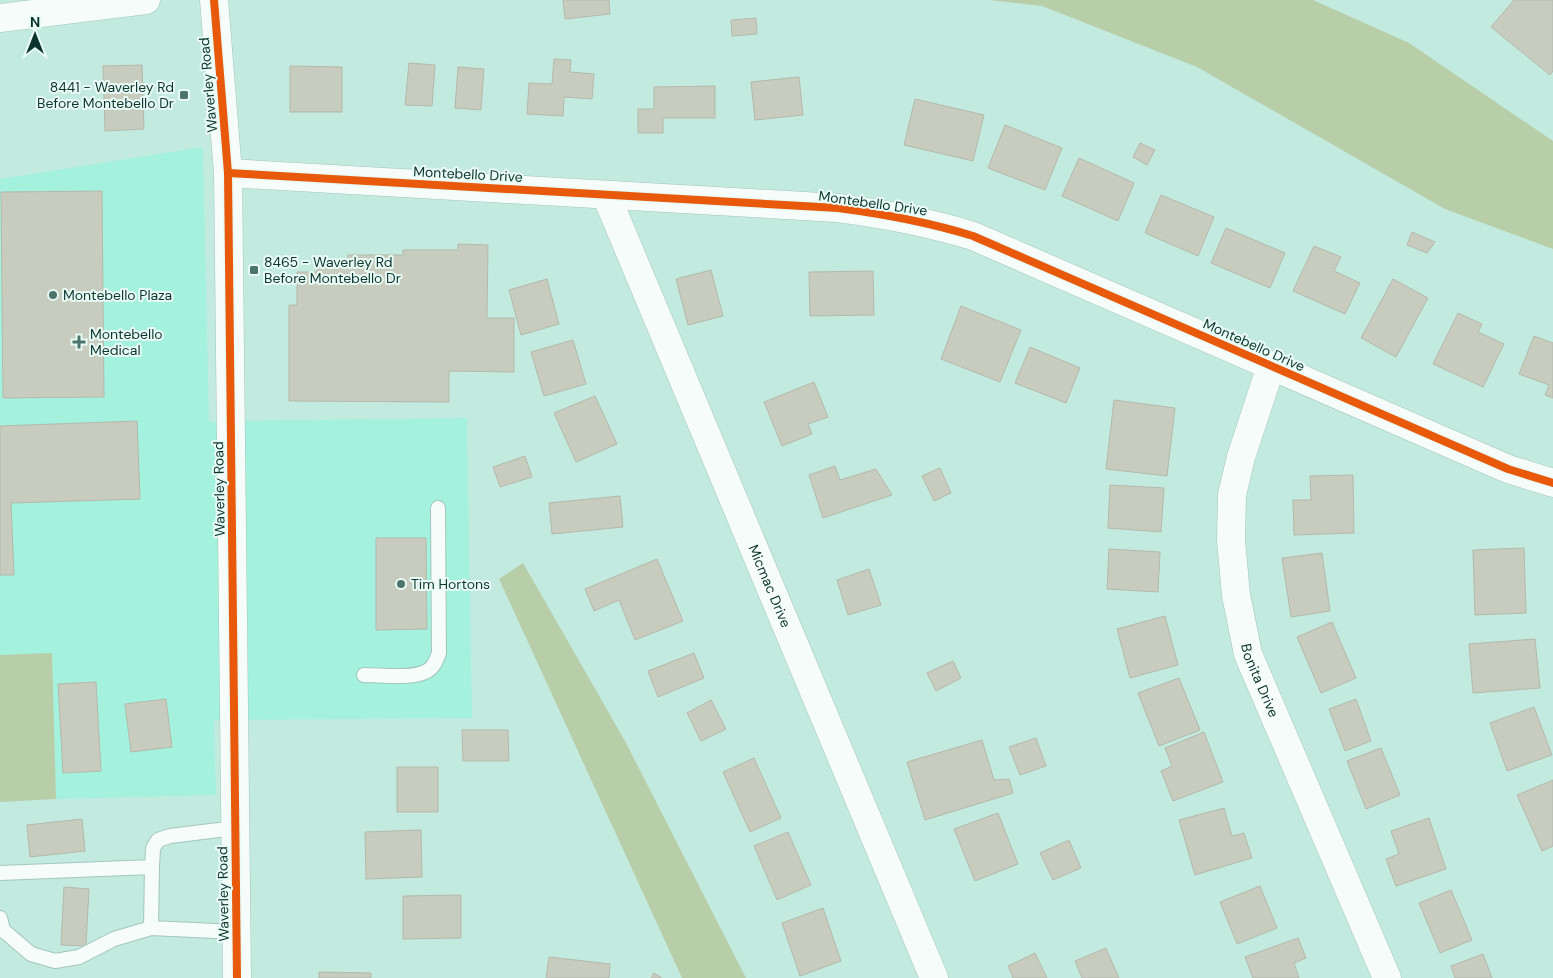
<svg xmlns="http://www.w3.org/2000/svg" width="1553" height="978" viewBox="0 0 1553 978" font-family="'DM Sans',sans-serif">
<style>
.built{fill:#a4f1dd}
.forest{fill:#b8cea9}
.building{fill:#c7ccbf;stroke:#b4b9ac}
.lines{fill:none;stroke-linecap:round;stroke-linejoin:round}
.lane-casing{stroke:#a3c6bd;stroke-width:16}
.street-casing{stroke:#a3c6bd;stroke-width:29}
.secondary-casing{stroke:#a3c6bd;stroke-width:29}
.lane{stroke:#f6fcfa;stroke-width:14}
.street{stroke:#f6fcfa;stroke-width:28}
.secondary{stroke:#f6fcfa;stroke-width:28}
.cycleway-casing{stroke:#eafbf6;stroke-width:11}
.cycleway{stroke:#e8590c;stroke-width:8}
.poi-dot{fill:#4b746b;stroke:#eafbf6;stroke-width:2}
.labels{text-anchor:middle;stroke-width:4;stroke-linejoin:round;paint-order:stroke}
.street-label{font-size:14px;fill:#0b352c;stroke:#eafbf6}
.poi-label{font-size:14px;fill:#0b352c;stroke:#eafbf6;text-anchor:start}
</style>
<rect width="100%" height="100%" fill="#c3eadf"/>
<path class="built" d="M203 147 209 421 467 418 472 718 214 720 216 795 56 799 52 654 0 655V179Z"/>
<path class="forest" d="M989 0H1313L1409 43 1553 141V249L1445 209 1197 67 1042 6Z
M523 563 625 741 746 978H682L499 579Z
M52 653 56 799 0 802V655Z"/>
<path class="building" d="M563 0H609L610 14 565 19Z
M1514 0H1553V71L1550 75 1491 27Z
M756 18 757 34 732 36 731 20Z
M554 59 571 60 570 72 594 74 592 99 564 97 563 116 527 114 529 83 552 84Z
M409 63 435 65 432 106 405 105Z
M142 65 144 129 105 131 103 66Z
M290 66 342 67V112H290Z
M458 67 484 69 481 110 455 108Z
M799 77 803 115 755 120 751 82Z
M715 86V118H663V133H638V109H654V87Z
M915 99 984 115 973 161 904 145Z
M1005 125 1062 148 1045 190 988 168Z
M1140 143 1155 150 1147 165 1133 157Z
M1079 158 1134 183 1118 221 1062 196Z
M102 191 104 397 3 398 1 192Z
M1161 195 1214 217 1198 256 1145 233Z
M1226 228 1285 253 1270 288 1211 263Z
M1412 232 1435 242 1427 253 1407 245Z
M458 244 488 245 487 318H514V372L449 371V402L289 401V305H297V272H317V261H348V255H403V250H458Z
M1314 246 1341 257 1334 271 1360 283 1345 314 1293 291Z
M711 270 723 316 688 325 676 279Z
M873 271 874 315 810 316 809 272Z
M547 279 559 324 521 335 509 290Z
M1393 279 1428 298 1396 357 1361 338Z
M961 306 1021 330 1000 382 941 359Z
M1458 313 1482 324 1478 332 1504 344 1483 387 1433 364Z
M1534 336 1553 343V398L1545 395 1549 385 1519 374Z
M573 340 586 384 544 396 531 352Z
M1030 347 1080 368 1066 403 1015 383Z
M814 382 828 417 808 424 812 434 782 446 764 402Z
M595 396 617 444 576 462 554 413Z
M1114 400 1175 408 1167 476 1106 469Z
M137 421 140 499 11 503 14 575H0V426Z
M525 456 532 477 500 487 493 467Z
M835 466 840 480 876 469 892 495 823 518 809 475Z
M940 468 951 493 934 501 922 476Z
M1353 475 1354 533 1294 535 1293 500H1311L1310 476Z
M1110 485 1164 488 1161 532 1108 528Z
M620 496 623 527 552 534 549 503Z
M376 538H426L427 629 376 630Z
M1524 548 1526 613 1475 615 1473 550Z
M1109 549 1160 552 1158 592 1107 589Z
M1322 553 1330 611 1291 617 1282 558Z
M657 559 683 621 635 640 619 600 594 611 585 589Z
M869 569 881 605 848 615 837 580Z
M1165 616 1178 665 1130 678 1117 629Z
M1332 622 1356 678 1321 693 1297 637Z
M1535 639 1540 688 1473 693 1469 644Z
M694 653 704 678 658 697 648 671Z
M953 661 961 678 936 691 927 673Z
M1179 678 1200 730 1159 746 1138 693Z
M96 682 101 771 63 773 58 684Z
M166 699 172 747 131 752 125 704Z
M1356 699 1371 741 1345 751 1329 709Z
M711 700 726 729 701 741 687 713Z
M1534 707 1552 755 1507 771 1490 723Z
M462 730H508L509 761H463Z
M1204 732 1223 782 1173 801 1161 771 1172 766 1165 748Z
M1036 738 1046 766 1020 775 1009 747Z
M982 740 994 780 1009 779 1013 793 925 820 907 762Z
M1381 748 1400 795 1366 809 1347 761Z
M754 758 781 818 750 832 723 772Z
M397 767H438V812H397Z
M1553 780V846L1542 851 1517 795Z
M1224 808 1232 836 1244 833 1252 858 1195 875 1179 820Z
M998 813 1018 864 975 881 954 829Z
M1429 818 1446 869 1396 886 1386 859 1399 854 1391 831Z
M82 819 85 851 30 857 27 825Z
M421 830 422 877 366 879 365 832Z
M788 832 811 885 777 900 754 846Z
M1069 840 1081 868 1053 880 1040 853Z
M1260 886 1277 928 1237 944 1220 902Z
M64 887 89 889 86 946 61 945Z
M1451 890 1472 940 1440 953 1419 903Z
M461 895V938L403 939V896Z
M823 908 841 961 800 976 782 923Z
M1298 938 1306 958 1294 963 1299 978H1253L1245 957Z
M1106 948 1119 978H1082L1075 961Z
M1035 953 1047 978H1013L1008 966Z
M1483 954 1492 978H1455L1451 966Z
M549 957 610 964 609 978H546Z
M319 972 371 973V978H319Z
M654 973 662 978H651Z"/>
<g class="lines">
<defs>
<path id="lane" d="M364 675C381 675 411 679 425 672 433 669 436 661 439 653L438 508
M152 867 151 928 236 932
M0 873 152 867 153 848 158 840 170 836 235 828
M0 918 3 930 31 954 55 961 79 957 114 939 151 928"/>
<g id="street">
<path d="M0 18 146 0"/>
<path id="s1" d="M606 195 934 978"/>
<path id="s2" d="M1271 366 1241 457 1232 495 1231 540 1236 595 1248 654 1387 978"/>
</g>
<path id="secondary" d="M214 0 228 173 237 978
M228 173 838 208C884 214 928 222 973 236L1508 469 1553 483"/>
</defs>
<use href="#lane" class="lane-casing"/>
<use href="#street" class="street-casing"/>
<use href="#secondary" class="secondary-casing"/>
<use href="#lane" class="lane"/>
<use href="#street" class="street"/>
<use href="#secondary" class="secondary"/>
<defs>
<path id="cycleway" d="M214 0 228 173 237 978
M228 173 838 208C884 214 928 222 973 236L1508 469 1553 483"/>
</defs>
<use href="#cycleway" class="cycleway-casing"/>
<use href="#cycleway" class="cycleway"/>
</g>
<g class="poi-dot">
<rect x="179" y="90" width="10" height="10" rx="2.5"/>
<rect x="249" y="265" width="10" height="10" rx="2.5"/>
<circle cx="53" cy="295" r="5"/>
<path d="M76.5 334.5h5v5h5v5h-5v5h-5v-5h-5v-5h5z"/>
<circle cx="401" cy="584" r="5"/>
</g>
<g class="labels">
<g class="street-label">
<text transform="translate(208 85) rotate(-95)" y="5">Waverley Road</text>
<text transform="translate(468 174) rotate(3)" y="5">Montebello Drive</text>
<text transform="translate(873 203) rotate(8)" y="5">Montebello Drive</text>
<text transform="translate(1254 345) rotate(24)" y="5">Montebello Drive</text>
<text transform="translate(219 489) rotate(-91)" y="5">Waverley Road</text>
<text dy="5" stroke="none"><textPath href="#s1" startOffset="424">Micmac Drive</textPath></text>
<text dy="5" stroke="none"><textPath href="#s2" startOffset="324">Bonita Drive</textPath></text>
<text transform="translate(223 894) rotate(-91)" y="5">Waverley Road</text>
</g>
<g class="poi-label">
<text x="174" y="92" text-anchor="end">8441 - Waverley Rd<tspan x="174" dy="16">Before Montebello Dr</tspan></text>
<text x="264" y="267">8465 - Waverley Rd<tspan x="264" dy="16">Before Montebello Dr</tspan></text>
<text x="63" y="300">Montebello Plaza</text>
<text x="90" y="339">Montebello<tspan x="90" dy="16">Medical</tspan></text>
<text x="411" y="589">Tim Hortons</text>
</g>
</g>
<g transform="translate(35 35)" stroke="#eafbf6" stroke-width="4" paint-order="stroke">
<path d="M0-4L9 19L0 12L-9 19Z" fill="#0b352c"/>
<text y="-8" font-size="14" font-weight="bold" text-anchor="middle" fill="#0b352c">N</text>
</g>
</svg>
